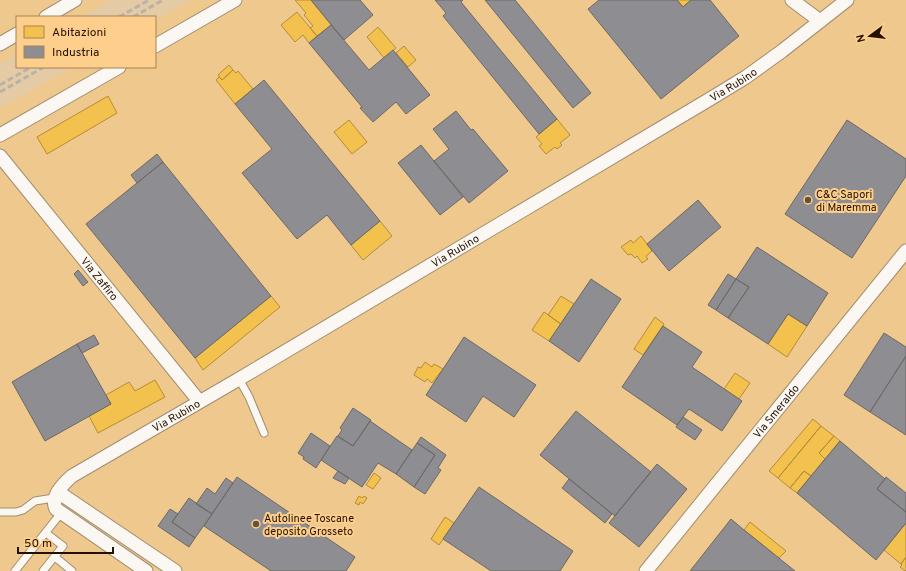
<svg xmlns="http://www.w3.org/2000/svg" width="906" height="571" viewBox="0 0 906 571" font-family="Overpass,sans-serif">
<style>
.built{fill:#efc88e}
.homes{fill:#f2c14e;stroke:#b48c37}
.industry{fill:#8d8d92;stroke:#6d6866}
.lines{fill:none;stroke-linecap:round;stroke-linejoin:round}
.service-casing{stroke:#a18e70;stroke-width:9}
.minor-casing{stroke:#a18e70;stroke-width:15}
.service{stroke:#fbf7f2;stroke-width:7}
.minor{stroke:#fbf7f2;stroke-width:13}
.rail{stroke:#b9b2a9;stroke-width:3;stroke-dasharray:6 3;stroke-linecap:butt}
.poi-dot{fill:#66523a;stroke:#fecf8c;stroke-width:1.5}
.labels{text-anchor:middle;stroke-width:4;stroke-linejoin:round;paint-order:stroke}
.street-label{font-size:11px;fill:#210;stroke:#fecf8c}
.poi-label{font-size:11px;fill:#210;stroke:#fecf8c;text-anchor:start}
</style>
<rect width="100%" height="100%" fill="#e4cba6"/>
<path class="built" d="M0 0H111L81 17H17V54L0 64Z
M191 0H906V571H0V108L73 67H155V20Z"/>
<path class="homes" d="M295 0H311L331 25 317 36 310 28 313 26 304 15 306 13Z
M677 0H691L683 7Z
M297 12 317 36 309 43 303 35 295 42 281 25Z
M378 27 396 48 384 58 367 37Z
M404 46 416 60 408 67 396 53Z
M229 65 233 70 222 80 218 75Z
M233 70 236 73 238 71 253 89 235 104 216 80 219 77 222 80Z
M108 96 117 113 47 154 37 137Z
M557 119 570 135 560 143 562 145 557 149 555 147 546 154 539 146 542 144 536 137Z
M349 120 367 142 352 154 334 132Z
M380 221 392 236 363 260 351 245Z
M641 236 652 251 646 256 648 259 642 263 637 256 635 258 631 254 628 255 621 247 631 240 633 243Z
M271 296 280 307 203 370 195 358Z
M561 296 574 304 561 324 548 315Z
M544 312 561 324 549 341 532 330Z
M788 314 807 326 787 357 768 344Z
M655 317 664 324 643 355 634 349Z
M425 362 432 367 434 364 443 369 432 383 427 379 425 382 414 375 418 367 421 368Z
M735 373 750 383 739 399 724 389Z
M155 380 165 397 98 433 89 416 111 404 106 395 129 382 135 391Z
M813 419 821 426 778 478 769 471Z
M821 426 834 436 819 453 825 459 811 476 804 471 790 488 778 478Z
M834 436 840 441 825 459 819 453Z
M804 471 811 476 797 493 790 488Z
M374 473 381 478 373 489 366 485Z
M359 496 362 498 364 496 367 498 363 504 360 502 359 505 355 503Z
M445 517 454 523 439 545 431 539Z
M750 522 786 551 779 558 744 530Z
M906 523V557L901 564 884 550Z
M906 557V571H905L900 567 902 565 901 564Z"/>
<path class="industry" d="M311 0H360L373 15 344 40Z
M435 0H463L461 2 557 119 539 134 443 16 446 13Z
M485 0H515L591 93 573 108Z
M599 0H677L683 7 691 0H710L739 36 661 99 588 9Z
M331 25 369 70 393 50 430 95 406 114 396 102 373 122 360 108 362 107 309 43Z
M264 80 380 221 351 245 327 215 297 239 242 173 272 149 235 104Z
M456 111 471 130 473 129 508 171 469 203 434 161 449 149 433 129Z
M847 120 906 159V176L852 258 785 214Z
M421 145 463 197 440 215 398 163Z
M157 154 163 162 137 183 131 175Z
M163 162 271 296 195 358 86 224Z
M698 200 721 227 669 271 647 244Z
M757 247 828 293 807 326 788 314 768 344 728 318 749 287 736 279Z
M78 270 88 282 83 286 74 274Z
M728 274 736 279 716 310 708 305Z
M591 279 621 299 579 362 549 341Z
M736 279 749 287 728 318 716 310Z
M663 326 702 352 692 367 742 401 722 431 689 409 677 425 622 387Z
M884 333 906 347V356L870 412 844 395Z
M94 335 99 344 82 353 77 344Z
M464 337 536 385 514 417 483 396 466 422 426 395Z
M77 344 111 404 45 441 12 382Z
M906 356V435L870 412Z
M353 408 371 420 353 446 338 436 342 430 340 428Z
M576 411 651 472 615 516 540 455Z
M683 417 702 430 695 440 676 427Z
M370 421 412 450 396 474 378 463 362 487 321 460 337 436 353 446Z
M311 433 330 446 316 468 303 459 304 457 298 453Z
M421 437 446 455 438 468 441 470 425 494 414 487 435 455 417 443Z
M840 441 885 479 877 489 906 512V523L876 560 797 493Z
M417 443 435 455 414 487 396 474Z
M657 464 687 489 639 547 609 523Z
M338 471 349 478 345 484 333 478Z
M237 477 355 557 346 571H271L204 526Z
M886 477 906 493V512L877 489Z
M226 478 233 483 212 514 196 504 207 488 215 494Z
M569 479 612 514 605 523 562 488Z
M479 487 573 551 560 571H491L443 539Z
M189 498 212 514 195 538 172 522Z
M170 509 178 514 172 522 195 538 189 547 158 526Z
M731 519 744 530 795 571H690Z"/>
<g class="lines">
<defs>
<path id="service" d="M239 379 249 397 264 433
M0 512H16L23 510 35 501 54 498
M55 557 72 571
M15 571 61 513
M43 571 63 546 46 533"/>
<g id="minor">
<path d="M792 0 820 21"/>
<path d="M46 17 75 0"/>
<path d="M0 44 17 34"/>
<path d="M155 46 235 0"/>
<path d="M0 135 119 67"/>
<path id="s1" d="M0 156 199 401"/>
<path d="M58 492 175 571"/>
<path id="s2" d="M146 571 56 509C50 497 63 484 72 476L239 379 710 99 746 77 782 51 847 0"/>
<path id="s3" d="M646 571 906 251"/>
</g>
</defs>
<use href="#service" class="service-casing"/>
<use href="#minor" class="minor-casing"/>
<use href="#service" class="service"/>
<use href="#minor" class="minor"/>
<path class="rail" d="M119 17 149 0
M133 17 163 0
M0 85 31 67
M0 92 44 67"/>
</g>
<g class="poi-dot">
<circle cx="808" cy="200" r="4"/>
<circle cx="256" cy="524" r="4"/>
</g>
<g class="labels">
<g class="street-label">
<text dy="4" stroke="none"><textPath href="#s2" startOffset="917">Via Rubino</textPath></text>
<text dy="4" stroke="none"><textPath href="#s2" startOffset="593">Via Rubino</textPath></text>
<text dy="4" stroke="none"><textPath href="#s1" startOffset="158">Via Zaffiro</textPath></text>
<text dy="4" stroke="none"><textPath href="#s3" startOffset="206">Via Smeraldo</textPath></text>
<text dy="4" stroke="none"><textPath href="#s2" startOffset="269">Via Rubino</textPath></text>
</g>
<g class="poi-label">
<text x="816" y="198">C&amp;C Sapori<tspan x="816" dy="13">di Maremma</tspan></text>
<text x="264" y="522">Autolinee Toscane<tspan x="264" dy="13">deposito Grosseto</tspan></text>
</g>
</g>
<rect x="16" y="16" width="140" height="52" fill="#fecf8c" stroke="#a68354"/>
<rect x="24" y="26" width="20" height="12" fill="#f2c14e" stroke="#a68354"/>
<text x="52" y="36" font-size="12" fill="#221100">Abitazioni</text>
<rect x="24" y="46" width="20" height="12" fill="#8d8d92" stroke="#a68354"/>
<text x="52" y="56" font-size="12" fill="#221100">Industria</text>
<g transform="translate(870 36) rotate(255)" stroke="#fecf8c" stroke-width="3" paint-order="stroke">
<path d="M0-3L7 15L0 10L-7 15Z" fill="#221100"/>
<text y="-6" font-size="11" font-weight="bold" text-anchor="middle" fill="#221100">N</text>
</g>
<path d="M18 547v6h95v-6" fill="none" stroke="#221100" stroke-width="2"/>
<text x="24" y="547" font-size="12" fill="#221100" stroke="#fecf8c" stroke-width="3" paint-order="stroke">50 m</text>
</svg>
